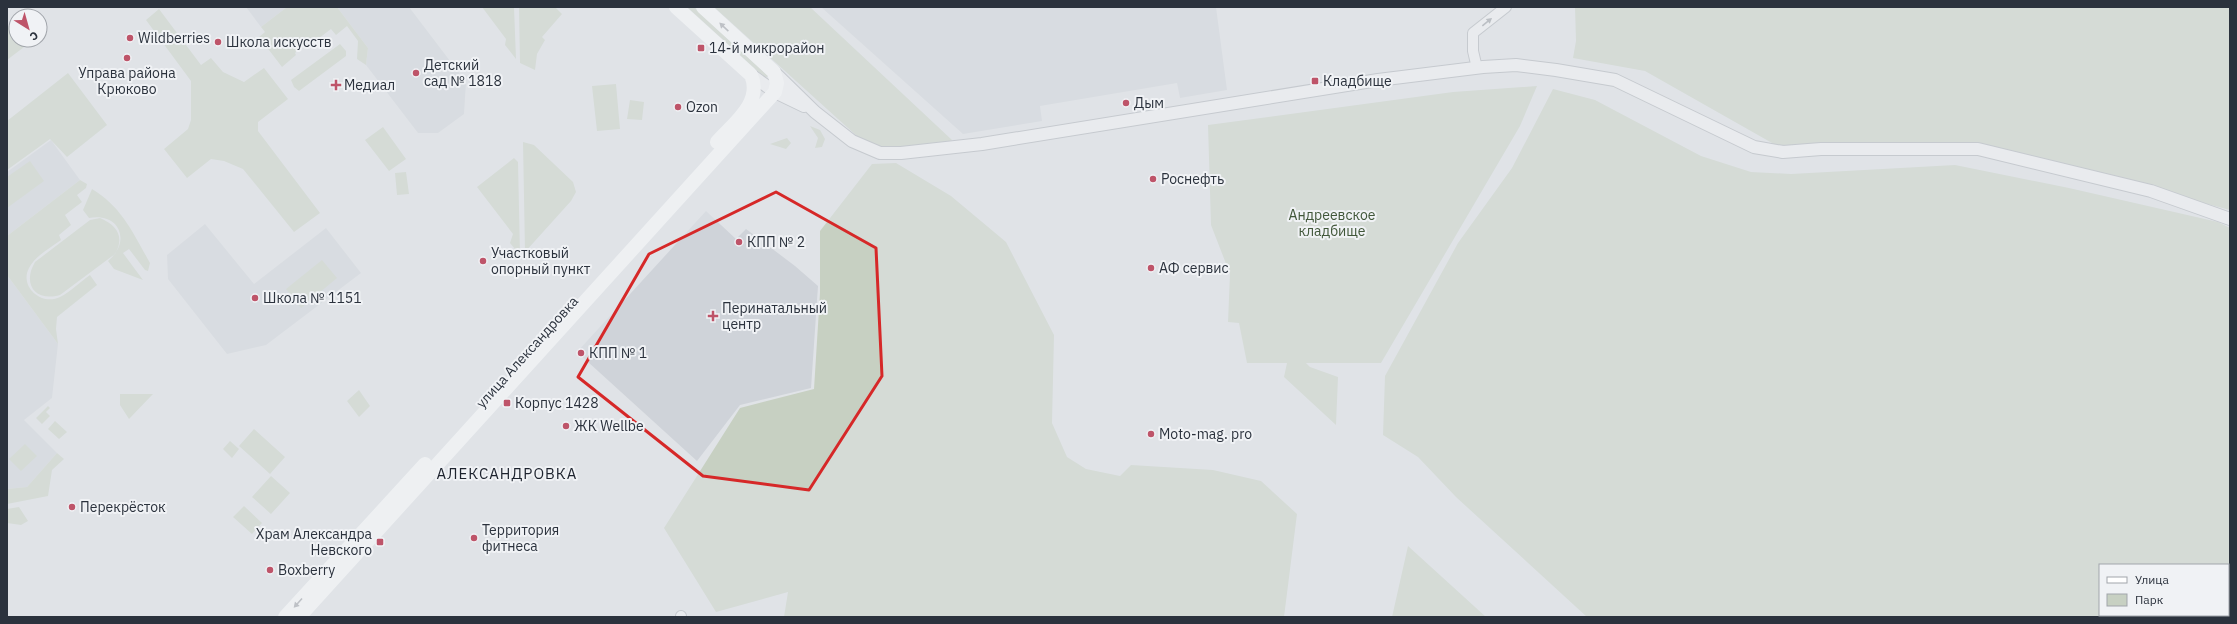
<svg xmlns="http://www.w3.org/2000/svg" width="2237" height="624" viewBox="0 0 2237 624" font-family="'IBM Plex Sans',sans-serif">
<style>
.built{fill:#cfd3d9}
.green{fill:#c7d0c2;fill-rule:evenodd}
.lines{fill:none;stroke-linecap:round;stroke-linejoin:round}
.minor-casing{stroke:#a6aab1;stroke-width:12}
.tertiary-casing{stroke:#a6aab1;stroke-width:14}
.minor{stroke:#f3f4f6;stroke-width:10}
.tertiary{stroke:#f3f4f6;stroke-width:12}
.secondary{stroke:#fff;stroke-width:14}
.oneway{fill:#8f939a}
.oneway2{fill:#95989e}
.marked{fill:none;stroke:#d62828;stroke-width:3;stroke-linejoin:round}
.poi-dot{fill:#be5469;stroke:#f0f2f5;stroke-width:1.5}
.labels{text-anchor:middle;stroke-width:4;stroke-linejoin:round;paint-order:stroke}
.poi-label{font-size:14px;fill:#2b323d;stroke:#f0f2f5;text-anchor:start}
.park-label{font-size:14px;fill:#41573a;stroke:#f0f2f5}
.street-label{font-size:14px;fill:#2b323d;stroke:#f0f2f5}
.neighbourhood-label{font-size:15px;letter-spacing:1px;fill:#1d232e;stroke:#f0f2f5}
</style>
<rect width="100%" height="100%" fill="#e0e3e7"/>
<path class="built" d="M246 7H287L261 27Z
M337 7H409L466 82 464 114 438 133H418L366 65 368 48Z
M821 7H1216L1227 90 1180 98 1177 83 1040 106 1042 121 963 134Z
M51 140 80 180 7 236V172Z
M706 211 736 239 746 229 795 266 818 286 811 388 740 405 697 461 577 352Z
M205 224 254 284 326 228 361 273 266 345 227 354 168 279 167 255Z
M7 275 58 344 52 398 24 420 57 453 27 487 7 489Z"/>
<path class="green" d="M287 7H337L368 48 366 65 357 59 358 41 347 26 336 35 331 29 306 48 304 45 295 53 296 55 282 67 259 37 265 32 261 27Z
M482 7H514L516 59 505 45 506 39Z
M519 7H555L562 14 542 37 545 40 537 54 535 70 520 63Z
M687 7H694L768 76 765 78Z
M714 7H810L952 140C936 147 900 151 882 147 875 145 867 141 859 138Z
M1575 7H2230V210L1986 145 1850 143 1781 148 1645 71 1573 58 1576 41Z
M159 9 201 65 211 58 223 72 244 82 264 68 288 99 258 122V131L320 213 294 232 243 169 224 161 211 159 187 178 164 149 188 129 191 120V81L146 20Z
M12 24 16 29V40H24L28 44 7 60V27Z
M340 44 346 51V56L299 91 294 87 291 80Z
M68 73 107 125 67 157 50 139 7 170V121Z
M616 84 620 129 597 131 592 86Z
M1537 86 1520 126 1381 363H1306L1310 367 1338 377 1336 425 1284 377 1287 363H1247L1239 323 1228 322 1230 274 1211 225 1208 125 1453 92Z
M1553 89 1595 100 1701 156 1751 172 1791 174 1955 165 2069 188 2218 222 2230 228V617H1587L1456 497 1418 457 1383 435 1385 376 1458 243 1512 168ZM2100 565H2228V615H2100Z
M630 100 644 102 642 120 627 119Z
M810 126 820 130 825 139 822 147 815 148 818 138Z
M383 127 406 159 389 171 365 140Z
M787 138 791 143 786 149 770 144Z
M523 142 534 145 573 182 576 192 571 201 525 252Z
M514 158 518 162 520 255 510 243 513 234 477 187Z
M30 161 44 181 7 208V177Z
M896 163 951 196 1006 242 1054 335 1052 423 1067 457 1086 469 1120 476 1131 465 1213 470 1261 481 1297 514 1284 617H784L788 592 716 612 664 528 740 408 814 389 820 293V231L872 164Z
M406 172 409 194 397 195 395 173Z
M80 180 87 184 86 188 77 195 82 202 65 215 71 225 59 235 61 240C50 248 35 256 29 268 19 287 42 306 60 297 70 292 80 282 90 275L97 285 57 317 56 329 58 344 7 275V236Z
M92 189C122 207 133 233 150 263L148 271 145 270 129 249 123 253 143 280 114 269 108 261C132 241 119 212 89 218L83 210Z
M100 218C117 225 125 237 115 254L60 295C35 302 22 284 35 262L90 220Z
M322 260 337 278 301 308 286 289Z
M359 390 370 406 359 417 347 401Z
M120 394H153L129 419 120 405Z
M48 406 50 408 46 412 50 416 42 424 36 418Z
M55 421 67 432 59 439 48 429Z
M254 429 285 457 270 474 239 446Z
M230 441 239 449 232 458 223 449Z
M25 444 37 456 21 471 9 459Z
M57 453 64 459 52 470 48 496 7 504V489L27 487Z
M271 476 290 493 271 514 252 497Z
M244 506 262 523 252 534 233 517Z
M19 507 28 521 21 525 7 523V509Z
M1408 546 1486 617H1392Z"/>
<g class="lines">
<defs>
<path id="minor" d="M1477 68 1473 51V33L1506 7
M681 617V616"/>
<path id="tertiary" d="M774 72 815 112 852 141 880 153H901L982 144 1378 80 1483 67 1516 65 1556 70 1615 80 1754 147 1783 152 1821 149H1978L2151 191 2230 219
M751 75 775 92 804 106"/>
</defs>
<use href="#minor" class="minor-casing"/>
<use href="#tertiary" class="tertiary-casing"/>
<use href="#minor" class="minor"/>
<use href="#tertiary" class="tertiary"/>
<path class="secondary" d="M676 7 751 75C763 102 734 123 717 142
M285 617 425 464
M299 617 775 92 777 83 774 72 703 7"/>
</g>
<defs><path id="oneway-solid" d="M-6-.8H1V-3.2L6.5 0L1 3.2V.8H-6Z"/></defs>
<use class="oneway" href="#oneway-solid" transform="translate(1487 22) rotate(-39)"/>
<g class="oneway2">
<use href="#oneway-solid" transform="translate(724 27) rotate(-137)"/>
<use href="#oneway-solid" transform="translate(298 603) rotate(132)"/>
</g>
<path d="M0 0H2237V624H0ZM776 192 876 248 882 376 809 490 703 476 578 377 649 254Z" fill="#e0e3e7" fill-opacity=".55" fill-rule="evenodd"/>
<path class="marked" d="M776 192 876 248 882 376 809 490 703 476 578 377 649 254Z"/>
<g class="poi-dot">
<circle cx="130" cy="38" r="4"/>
<circle cx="218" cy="42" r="4"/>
<rect x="697" y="44" width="8" height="8" rx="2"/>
<circle cx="127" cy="58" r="4"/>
<circle cx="416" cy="73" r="4"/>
<rect x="1311" y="77" width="8" height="8" rx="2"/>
<path d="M334 79h4v4h4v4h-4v4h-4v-4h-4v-4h4z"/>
<circle cx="1126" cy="103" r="4"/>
<circle cx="678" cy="107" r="4"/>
<circle cx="1153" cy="179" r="4"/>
<circle cx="739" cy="242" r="4"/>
<circle cx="483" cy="261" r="4"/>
<circle cx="1151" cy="268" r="4"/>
<circle cx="255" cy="298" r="4"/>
<path d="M711 310h4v4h4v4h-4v4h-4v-4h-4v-4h4z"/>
<circle cx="581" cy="353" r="4"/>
<rect x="503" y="399" width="8" height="8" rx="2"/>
<circle cx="566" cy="426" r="4"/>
<circle cx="1151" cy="434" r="4"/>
<circle cx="72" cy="507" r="4"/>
<circle cx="474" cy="538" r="4"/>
<rect x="376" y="538" width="8" height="8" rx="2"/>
<circle cx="270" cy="570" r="4"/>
</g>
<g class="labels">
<g class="poi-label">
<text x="138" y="43">Wildberries</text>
<text x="226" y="47">Школа искусств</text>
<text x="709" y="53">14-й микрорайон</text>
<text x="424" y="70">Детский<tspan x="424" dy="16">сад № 1818</tspan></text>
<text x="127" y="78" text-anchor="middle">Управа района<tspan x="127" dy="16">Крюково</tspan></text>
<text x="1323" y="86">Кладбище</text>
<text x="344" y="90">Медиал</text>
<text x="1134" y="108">Дым</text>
<text x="686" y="112">Ozon</text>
<text x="1161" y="184">Роснефть</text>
<text x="747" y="247">КПП № 2</text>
<text x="491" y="258">Участковый<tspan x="491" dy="16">опорный пункт</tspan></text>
<text x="1159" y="273">АФ сервис</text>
<text x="263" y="303">Школа № 1151</text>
<text x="722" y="313">Перинатальный<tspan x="722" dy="16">центр</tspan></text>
<text x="589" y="358">КПП № 1</text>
<text x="515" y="408">Корпус 1428</text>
<text x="574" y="431">ЖК Wellbe</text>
<text x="1159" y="439">Moto-mag. pro</text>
<text x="80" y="512">Перекрёсток</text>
<text x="482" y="535">Территория<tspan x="482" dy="16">фитнеса</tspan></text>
<text x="372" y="539" text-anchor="end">Храм Александра<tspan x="372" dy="16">Невского</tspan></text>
<text x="278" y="575">Boxberry</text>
</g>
<g class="park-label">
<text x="1332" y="220">Андреевское<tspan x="1332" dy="16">кладбище</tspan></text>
</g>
<g class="street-label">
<text transform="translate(527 352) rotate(-48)" y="5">улица Александровка</text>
</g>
<g class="neighbourhood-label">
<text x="507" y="479">АЛЕКСАНДРОВКА</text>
</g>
</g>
<rect width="2237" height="624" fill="none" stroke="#2b323d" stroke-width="16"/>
<rect x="2099" y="564" width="130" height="52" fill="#f0f2f5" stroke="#a1a5ab"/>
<rect x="2107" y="577" width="20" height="6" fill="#ffffff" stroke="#a1a5ab"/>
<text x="2135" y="584" font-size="12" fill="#2b323d">Улица</text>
<rect x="2107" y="594" width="20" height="12" fill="#c7d0c2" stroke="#a1a5ab"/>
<text x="2135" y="604" font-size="12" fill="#2b323d">Парк</text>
<g transform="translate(28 28) rotate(143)"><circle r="19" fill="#f0f2f5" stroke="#a1a5ab"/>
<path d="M0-3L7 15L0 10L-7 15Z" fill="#be5469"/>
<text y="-6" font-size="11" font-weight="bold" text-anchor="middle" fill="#2b323d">С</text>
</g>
</svg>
